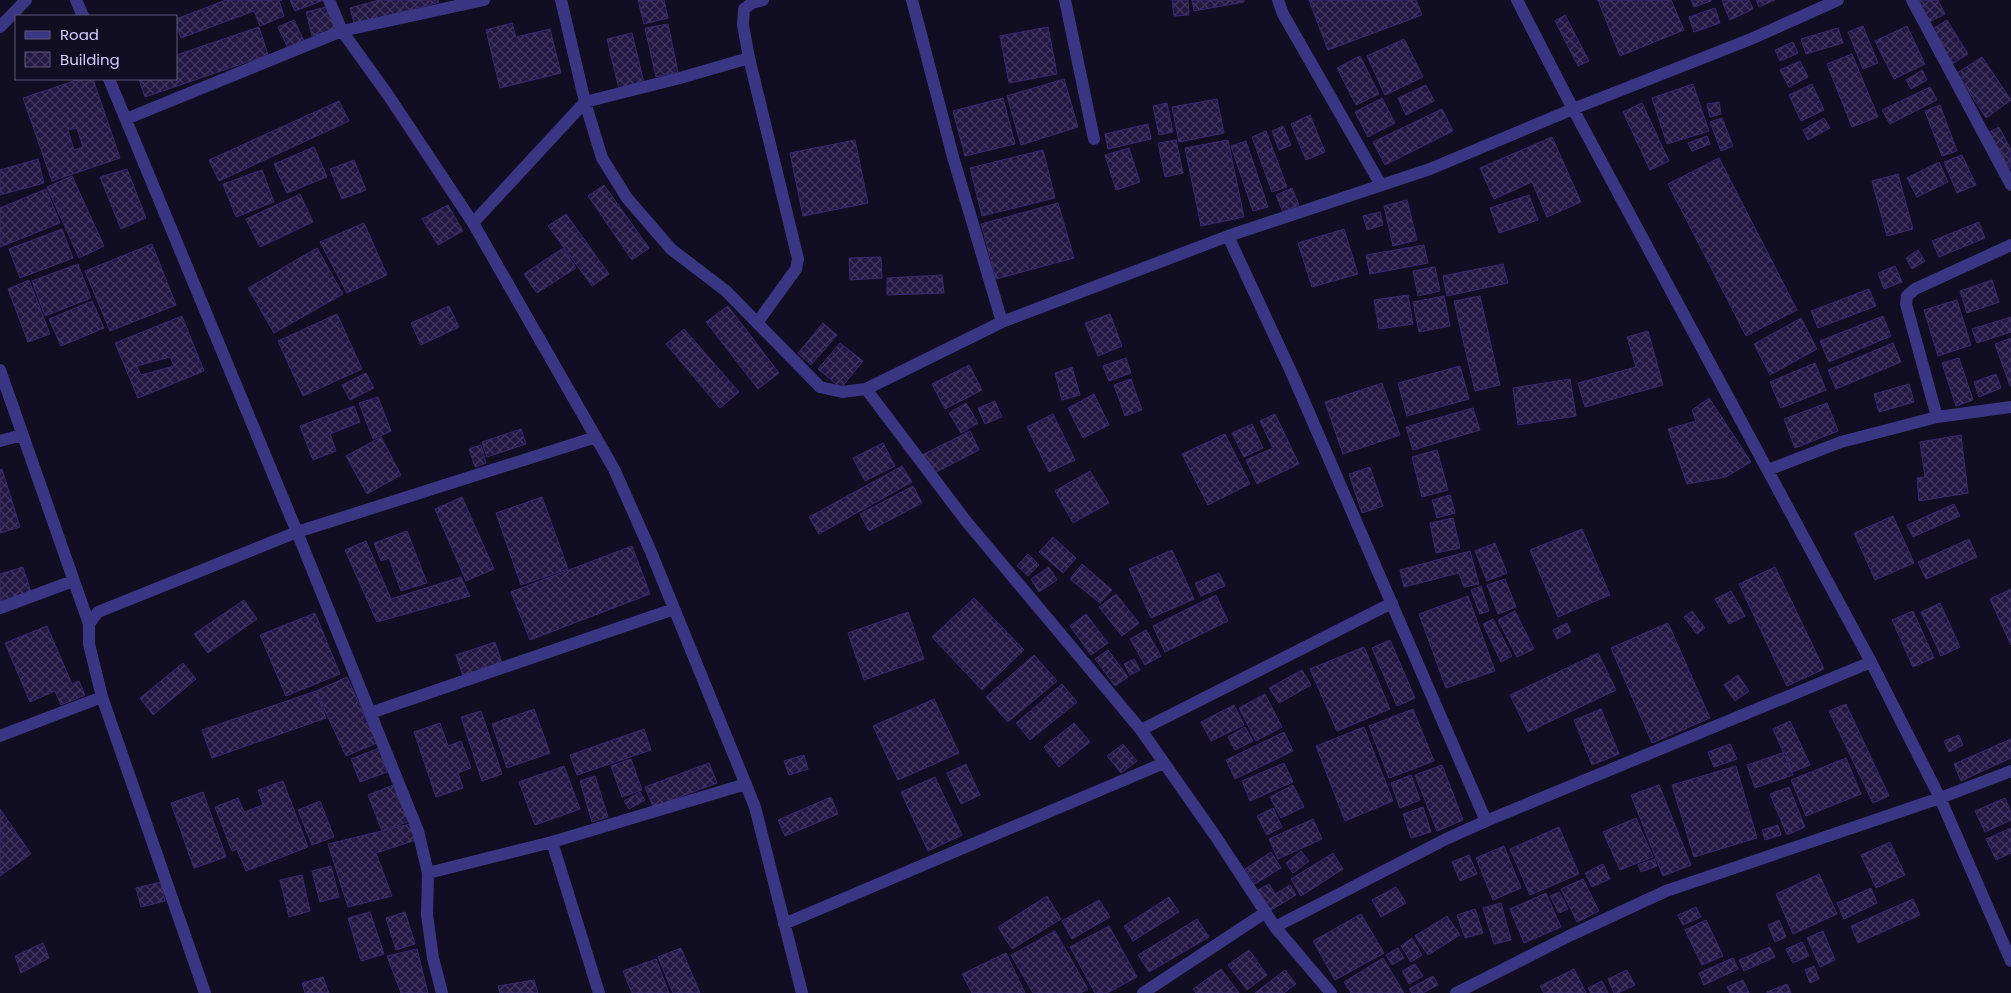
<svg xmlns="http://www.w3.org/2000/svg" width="2011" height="993" viewBox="0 0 2011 993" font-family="Poppins,sans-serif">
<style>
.building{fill:url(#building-cross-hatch);stroke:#3a2970;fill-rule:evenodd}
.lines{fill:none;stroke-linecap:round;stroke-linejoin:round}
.minor{stroke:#3b3683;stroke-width:12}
</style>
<defs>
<pattern id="building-cross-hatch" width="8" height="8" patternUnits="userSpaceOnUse" patternTransform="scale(1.25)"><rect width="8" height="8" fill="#221843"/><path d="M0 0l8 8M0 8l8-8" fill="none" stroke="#41385f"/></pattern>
</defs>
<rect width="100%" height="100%" fill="#110d22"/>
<path class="building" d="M226 0H282L279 1 284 16 260 26 254 11 181 38 176 24V19Z
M290 0H324L295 11Z
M379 0H438L439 2 355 26 350 8Z
M638 0H664L668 18 644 24Z
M1172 0H1188L1189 15 1174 16Z
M1192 0H1244V2L1194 11Z
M1309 0H1416L1422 15 1328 50Z
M1598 0H1671L1684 30 1620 56Z
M1691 0H1711V1L1694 7Z
M1724 0H1749L1753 9 1730 20 1722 1Z
M1756 0H1775L1759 7Z
M1918 0H1938L1945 14 1929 22Z
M330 6 336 29 312 36 306 12Z
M1715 8 1720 23 1694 32 1689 17Z
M1565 15 1589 61 1578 66 1555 21Z
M294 20 304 41 288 48 278 27Z
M1947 20 1968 54 1952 64 1931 30Z
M512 23 516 37 550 29 561 73 500 88 486 30Z
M668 24 678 72 656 77 645 28Z
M1863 26 1878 63 1863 69 1848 32Z
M1907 26 1925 64 1894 79 1875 41Z
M259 27 268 55 145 97 139 79H176V55Z
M1048 27 1057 74 1009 83 1000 36Z
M1838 28 1843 43 1806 54 1801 39Z
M632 33 644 83 619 89 607 39Z
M1404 39 1423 77 1385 95 1367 56Z
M1793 42 1798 53 1780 61 1775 50Z
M1852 54 1878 117 1852 127 1827 64Z
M1360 56 1379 94 1356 105 1337 68Z
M1982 57 2011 100 1986 118 1957 73Z
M1800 61 1808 77 1789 87 1780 70Z
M1922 70 1927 80 1911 89 1906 80Z
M80 79H93L120 158 52 181 23 98ZM77 128 83 147 74 150 68 130Z
M1064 79 1078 127 1021 145 1007 96Z
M1693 84 1709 131 1667 144 1652 98Z
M1812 84 1824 110 1801 121 1789 95Z
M1426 85 1434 101 1406 115 1398 98Z
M1930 87 1937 100 1890 124 1882 110Z
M1003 98 1015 144 965 156 953 111Z
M1382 98 1395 123 1368 137 1355 112Z
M1217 99 1224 133 1179 142 1172 107Z
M339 101 349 121 219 181 209 160Z
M1719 102 1721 114 1710 117 1707 104Z
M1167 103 1173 132 1159 135 1153 106Z
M1642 103 1669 161 1650 170 1623 112Z
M1940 105 1957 151 1942 156 1925 111Z
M1442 109 1453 131 1385 165 1373 142Z
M1310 115 1325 152 1306 160 1291 124Z
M1722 118 1733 146 1721 151 1710 122Z
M1824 118 1830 128 1808 140 1803 130Z
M1148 124 1151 139 1108 149 1105 134Z
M1283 126 1291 145 1279 150 1272 131Z
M1999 127 2011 150 2010 169 1989 132Z
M1266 131 1287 187 1272 192 1252 137Z
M1707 136 1710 144 1692 151 1688 143Z
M1552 137 1581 202 1547 217 1532 182 1494 199 1480 168Z
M855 140 868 203 803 216 790 153Z
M1176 140 1183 173 1165 177 1158 143Z
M1228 140 1244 217 1201 226 1185 148Z
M1246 141 1268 207 1253 211 1231 146Z
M314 147 327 177 287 193 274 164Z
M1129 148 1140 182 1116 190 1105 155Z
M1043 150 1055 198 982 216 970 168Z
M1962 155 1976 185 1957 193 1944 162Z
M1719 158 1797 310 1746 336 1668 184Z
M38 159 44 183 0 195V170Z
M354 160 366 190 342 199 330 169Z
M1939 162 1948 182 1917 197 1907 178Z
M127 169 146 218 121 229 100 177Z
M262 170 274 202 236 217 223 184Z
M1898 174 1913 229 1887 236 1872 181Z
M72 176 104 246 79 258 47 187Z
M604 185 649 248 632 260 588 196Z
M1292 188 1299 205 1283 212 1276 195Z
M46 189 60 223 0 247V208Z
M300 194 313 222 260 247 246 219Z
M1529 195 1538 220 1499 233 1490 208Z
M1407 200 1417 240 1393 246 1384 206Z
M1058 203 1074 258 996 279 981 224Z
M448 205 463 231 438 245 422 219Z
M1380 212 1383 225 1367 230 1363 216Z
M566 214 609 274 592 286 548 226Z
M1979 222 1985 238 1939 257 1932 241Z
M364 223 387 275 347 293 320 242Z
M62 229 73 258 20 278 9 249Z
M1344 229 1358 274 1312 287 1298 243Z
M152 244 176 305 110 331 85 271Z
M1424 245 1428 263 1370 274 1366 255Z
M317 248 343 294 274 333 248 288Z
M563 248 576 268 537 293 524 274Z
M1918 250 1925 261 1912 269 1906 258Z
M881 257 882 278 850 280 849 258Z
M78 264 91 298 45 316 32 281Z
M1503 264 1508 283 1447 296 1443 276Z
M1895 266 1902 282 1884 289 1878 273Z
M1435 267 1440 291 1418 296 1413 271Z
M942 275 944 293 887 295V278Z
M29 280 50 334 28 342 8 289Z
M1992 280 1999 302 1967 313 1960 291Z
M1869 289 1876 306 1818 328 1811 311Z
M1408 295 1413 324 1379 329 1374 300Z
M1444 296 1450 326 1419 332 1413 302Z
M1480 296 1500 385 1475 391 1454 301Z
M1957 300 1971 345 1938 356 1924 310Z
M92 301 104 328 61 346 49 319Z
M449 306 459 327 421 345 411 323Z
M728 306 779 373 758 389 706 322Z
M337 314 362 369 303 396 278 341Z
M1110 314 1122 346 1098 356 1085 323Z
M182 316 204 371 138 398 115 343ZM170 357 174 366 141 375 137 366Z
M1883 316 1891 336 1829 362 1820 341Z
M2011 317V332L1977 343 1972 329Z
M1801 318 1817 349 1770 375 1754 344Z
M823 323 837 335 811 365 798 353Z
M684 329 739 392 720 408 666 344Z
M1648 331 1663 385 1585 407 1578 383 1636 367 1627 337Z
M2011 338V386H2010L1995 344Z
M840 343 863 361 841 388 818 369Z
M1893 343 1901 362 1836 389 1828 370Z
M1126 358 1131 373 1109 381 1103 366Z
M1959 358 1973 400 1956 406 1942 363Z
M1815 363 1826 390 1781 408 1770 382Z
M969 365 982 390 945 409 932 384Z
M1460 366 1469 399 1407 416 1398 383Z
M1072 367 1080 395 1062 400 1055 373Z
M366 373 374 388 350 400 342 385Z
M1996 374 2001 388 1979 397 1974 382Z
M1131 379 1142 410 1125 416 1114 385Z
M1570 379 1576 416 1518 425 1513 388Z
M1382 383 1400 435 1343 454 1325 402Z
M1909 384 1914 402 1879 412 1874 394Z
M1094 394 1109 425 1083 438 1068 408Z
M378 397 391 431 373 439 359 403Z
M1709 398 1751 462 1726 477 1687 484 1668 429 1696 421 1692 410Z
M995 401 1002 417 985 424 978 408Z
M966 403 978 423 961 433 949 413Z
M1827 403 1838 431 1795 448 1784 419Z
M354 406 360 422 330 434 336 451 313 460 300 426Z
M1473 408 1480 430 1413 450 1406 427Z
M1053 414 1075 460 1049 472 1027 427Z
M1275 414 1299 464 1257 484 1246 460 1273 448 1260 421Z
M1252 424 1263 448 1244 457 1232 433Z
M521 429 526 444 487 457 482 442Z
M970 431 979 450 932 474 922 455Z
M1225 434 1250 484 1208 505 1182 454Z
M1961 435 1968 493 1919 501 1917 478 1925 477 1920 442Z
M381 437 401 475 367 494 346 456Z
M883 443 895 466 865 481 853 458Z
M481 445 486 463 475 467 469 449Z
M1437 450 1448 490 1422 497 1412 457Z
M902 466 912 482 819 534 809 517Z
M1370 467 1383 506 1362 513 1349 474Z
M2 469 20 527 0 533V470Z
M1090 471 1109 503 1073 523 1055 491Z
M913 486 922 503 869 531 860 514Z
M1450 495 1455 513 1437 518 1432 500Z
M462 497 494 569 466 581 435 509Z
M542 497 568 569 521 585 496 513Z
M1954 504 1960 516 1913 537 1907 525Z
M1893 516 1914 563 1875 580 1854 533Z
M1453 518 1460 548 1436 553 1430 523Z
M1582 529 1610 595 1558 617 1530 550Z
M407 531 427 583 401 591 389 558 381 561 374 543Z
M1053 537 1076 558 1063 573 1039 552Z
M1969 539 1977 557 1926 579 1918 562Z
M366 541 391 599 461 577 470 596 377 622 345 550Z
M1495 543 1507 573 1487 581 1475 551Z
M632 546 650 594 530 640 511 592Z
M1172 550 1194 599 1151 618 1129 569Z
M1470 551 1479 584 1464 587 1459 573 1404 587 1400 570Z
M1028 554 1039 565 1028 576 1017 566Z
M1082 564 1112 590 1100 603 1070 579Z
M23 567 31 592 0 602V574Z
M1049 567 1057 580 1039 592 1031 579Z
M1775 567 1824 669 1787 686 1739 584Z
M1219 573 1225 586 1201 596 1195 583Z
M1505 579 1516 607 1498 614 1487 585Z
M1481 586 1489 611 1480 614 1471 590Z
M2011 589V645L1990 599Z
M1731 591 1745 616 1729 624 1715 599Z
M1116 594 1139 623 1122 636 1099 607Z
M1216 595 1228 621 1165 652 1153 626Z
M1468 596 1495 671 1446 688 1419 614Z
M974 598 1024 650 982 690 932 637Z
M244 600 257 619 208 653 194 634Z
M1940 603 1960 647 1941 656 1921 612Z
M1515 611 1534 649 1517 657 1498 620Z
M1692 611 1705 628 1697 634 1684 617Z
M1913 611 1934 658 1913 667 1892 620Z
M908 612 924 659 864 680 848 633Z
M315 613 340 674 286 696 260 635Z
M1086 614 1108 643 1091 655 1070 626Z
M1493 619 1512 656 1501 662 1483 624Z
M1567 623 1571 632 1557 639 1553 630Z
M1668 623 1710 718 1652 743 1611 648Z
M47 626 72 684 79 681 85 695 61 705 55 691 30 702 5 643Z
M1146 630 1161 656 1145 665 1130 639Z
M1390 640 1415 698 1397 706 1372 648Z
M495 642 502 663 463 676 456 655Z
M1364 647 1390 709 1337 731 1310 669Z
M1108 650 1128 677 1115 686 1095 659Z
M1598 653 1616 690 1528 732 1510 695Z
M1034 655 1057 681 1008 722 986 697Z
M1134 659 1140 670 1130 675 1124 664Z
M183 663 196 679 153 715 140 698Z
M1302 670 1311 685 1279 703 1269 688Z
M1738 675 1749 691 1735 701 1724 685Z
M347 677 377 743 346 756 316 691Z
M1062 684 1077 702 1030 740 1016 723Z
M316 691 326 718 212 758 202 730Z
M1265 694 1282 727 1256 741 1239 708Z
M934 699 959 753 898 780 873 726Z
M1846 704 1889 796 1873 803 1829 711Z
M1234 705 1244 725 1211 741 1201 722Z
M534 709 550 753 507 768 492 724Z
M1413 709 1434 761 1389 778 1369 726Z
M1601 709 1619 754 1592 765 1574 720Z
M481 711 502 774 482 781 461 717Z
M1790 721 1810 765 1792 772 1773 729Z
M440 723 448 746 461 741 471 768 458 773 463 788 436 797 414 732Z
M1074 723 1090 742 1059 767 1044 747Z
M1245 727 1253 741 1235 750 1228 737Z
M1364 727 1393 801 1345 821 1316 746Z
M644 729 651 750 577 775 570 755Z
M1284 732 1293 751 1235 779 1226 760Z
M1959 735 1963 745 1949 752 1944 741Z
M2011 739V758L1961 781 1954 764Z
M1123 744 1137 761 1121 773 1107 756Z
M1730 744 1737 759 1714 767 1708 752Z
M379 748 387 772 360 782 351 759Z
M1785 752 1793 775 1755 788 1747 765Z
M804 755 808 769 789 775 784 761Z
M1846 758 1861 794 1806 816 1791 780Z
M631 759 642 790 622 797 611 766Z
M709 763 717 783 653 807 645 787Z
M1284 763 1293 782 1250 801 1242 781Z
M966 764 980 795 961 804 947 773Z
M1442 765 1463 820 1437 831 1415 775Z
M564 766 580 809 535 825 519 782Z
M1736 766 1757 838 1694 857 1672 785Z
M1411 775 1420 800 1400 808 1391 783Z
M595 776 608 817 592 822 580 781Z
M935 777 962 835 928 851 901 792Z
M283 781 308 847 246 871 237 849 232 851 215 807 238 798 244 812 263 805 258 790Z
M396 784 410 821 382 831 368 795Z
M1293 785 1304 807 1281 818 1270 797Z
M1659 785 1691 865 1663 876 1631 795Z
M1789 787 1805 827 1787 835 1770 794Z
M203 792 226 857 194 868 171 803Z
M640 792 645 800 629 809 624 801Z
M831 797 838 814 785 836 778 820Z
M2005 798 2011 813V820L1985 832 1975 811Z
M320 801 334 837 312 845 298 810Z
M1423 807 1431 832 1411 838 1403 814Z
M1273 808 1282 827 1267 835 1257 816Z
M0 809 31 854 0 876Z
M1636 818 1653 857 1620 870 1603 832Z
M1313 819 1322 839 1278 859 1269 839Z
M410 824 416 840 376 853 392 896 348 907 328 844Z
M1778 825 1781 835 1765 840 1762 830Z
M1559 827 1579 874 1530 895 1510 849Z
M2011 828V853L1996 860 1986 839Z
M1890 842 1905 875 1876 888 1861 855Z
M1504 846 1521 888 1493 900 1476 858Z
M1301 851 1309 861 1293 873 1286 863Z
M1271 852 1281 868 1255 884 1245 869Z
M1333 853 1343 869 1301 896 1291 879Z
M1469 855 1477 874 1460 881 1452 862Z
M1654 859 1657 866 1641 872 1638 865Z
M1603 864 1610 879 1592 887 1585 873Z
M331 866 339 897 320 902 312 871Z
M1819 874 1837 914 1793 934 1776 894Z
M302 875 310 911 289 917 280 880Z
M1583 879 1599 911 1577 922 1561 889Z
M161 882 165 901 141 907 136 888Z
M1269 884 1275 894 1290 885 1296 895 1271 910 1258 890Z
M1396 887 1406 903 1381 917 1372 900Z
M1871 888 1877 903 1844 919 1837 903Z
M1559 892 1568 909 1559 913 1550 896Z
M1546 893 1561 927 1524 943 1510 909Z
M1047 896 1061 919 1012 949 998 927Z
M1169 897 1179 912 1133 941 1124 926Z
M1913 899 1920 915 1858 943 1851 926Z
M1099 900 1110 917 1072 939 1062 921Z
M1501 903 1511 940 1494 944 1483 908Z
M1696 907 1701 917 1683 925 1678 915Z
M1475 909 1483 933 1465 938 1457 915Z
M370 912 384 954 361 961 348 918Z
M405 912 415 944 396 950 386 918Z
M1361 914 1384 953 1335 980 1313 941Z
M1447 916 1460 935 1428 955 1415 936Z
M1197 919 1209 937 1149 972 1138 955Z
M1706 920 1723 956 1702 965 1685 930Z
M1779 920 1786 937 1775 942 1768 925Z
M1109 926 1137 977 1107 993H1095L1070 947Z
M1055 931 1088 989 1081 993H1033L1011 955Z
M1823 931 1835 960 1820 967 1807 938Z
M1412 938 1422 955 1411 962 1401 946Z
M1802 942 1809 956 1793 963 1786 949Z
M43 943 49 958 21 973 15 956Z
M1770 947 1775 957 1744 971 1739 960Z
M681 948 700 993H673L658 957Z
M1398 948 1404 958 1392 965 1386 955Z
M417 949 428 993H401L387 956Z
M1249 950 1267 975 1247 990 1228 965Z
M1006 953 1025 993H972L962 974Z
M1383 958 1404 993H1351L1344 982Z
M1733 958 1738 969 1704 985 1699 973Z
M656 959 669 993H632L623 971Z
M1415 964 1423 976 1409 984 1402 971Z
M1814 966 1819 979 1810 983 1805 970Z
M1221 969 1239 993H1196L1193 989Z
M1574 969 1586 993H1544L1540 986Z
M1285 970 1296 984 1284 993H1255Z
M1627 970 1635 985 1618 993H1614L1608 979Z
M1433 976 1438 985 1423 993H1412L1409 989Z
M323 977 329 993H305L302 983Z
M534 980 538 993H500L498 986Z
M1743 980 1749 993H1730L1727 987Z
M1602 981 1608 993H1591L1588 988Z
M1787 984 1791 993H1767V992Z"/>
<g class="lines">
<path class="minor" d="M76 0 83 16
M329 0 342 31 388 95 473 223 614 469 651 552 755 807 802 993
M561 0 585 102 602 158 627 198 671 249 726 291 820 387 842 392 866 389 1002 322 1228 236 1430 169 1573 109 1751 39 1838 0
M912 0 953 157 1002 322
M1065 0 1094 139
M1278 0 1283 14 1381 185
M1517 0 1573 109 1871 662 1940 798 2011 961
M1912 0 2011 185
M0 27 26 0
M109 79 297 532 418 831 428 873 427 915 433 958 442 993
M126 119 342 31 484 0
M473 223 585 102 680 78 749 58
M1228 236 1293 376 1486 821
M757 323 796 269 798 259 749 58 743 25 744 9 752 3 763 0
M0 370 89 624
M866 389 966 521 1141 730 1216 837 1275 927 1331 993
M1937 417 1906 304 1907 296 1915 289 2011 245
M0 441 22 435
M1768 470 1841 442 1937 417 2011 407
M0 608 73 581
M370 713 674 609
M1141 730 1392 603
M0 736 102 697
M552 842 599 993
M428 873 552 842 746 784
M784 924 1164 763
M1275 927 1446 839 1486 821 1871 662
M205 993 102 697 89 644V624L98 612 297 532 596 437
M1143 993 1266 912
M1456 993 1571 935 1666 891 1940 798 2011 771"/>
</g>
<rect x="15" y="15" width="162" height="65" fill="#110d22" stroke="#5f5a7a"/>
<rect x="25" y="31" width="25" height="8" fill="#3b3683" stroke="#5f5a7a"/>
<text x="60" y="40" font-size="15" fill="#d5ceff">Road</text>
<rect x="25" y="52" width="25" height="15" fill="url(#building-cross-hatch)" stroke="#5f5a7a"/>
<text x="60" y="65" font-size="15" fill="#d5ceff">Building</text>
</svg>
